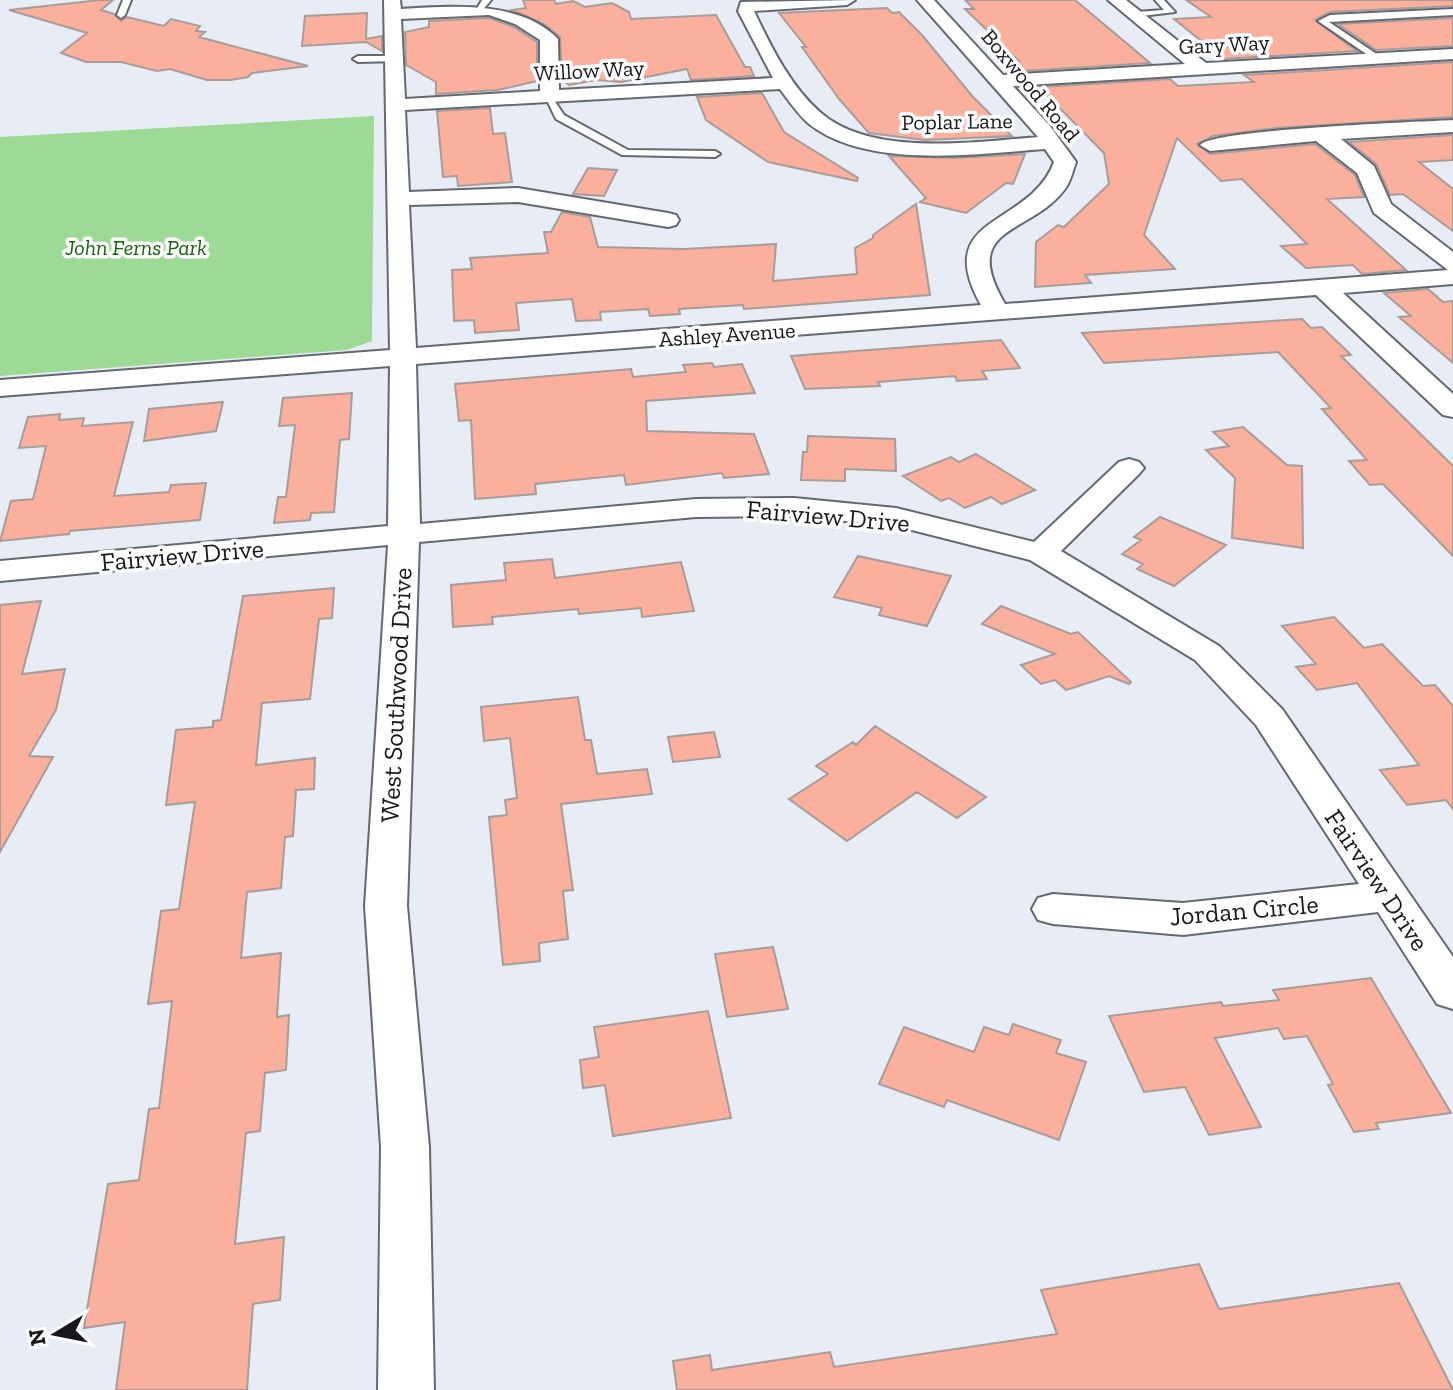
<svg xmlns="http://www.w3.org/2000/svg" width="1453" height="1390" viewBox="0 0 1453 1390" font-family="'Zilla Slab',serif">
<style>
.green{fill:#9cda95}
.building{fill:#fbb09d;stroke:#a79c9a;stroke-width:2}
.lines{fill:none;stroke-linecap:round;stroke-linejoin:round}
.service-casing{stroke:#646870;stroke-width:4}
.minor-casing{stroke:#646870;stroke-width:4}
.service{fill:#fff;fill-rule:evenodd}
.minor{fill:#fff;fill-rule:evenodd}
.labels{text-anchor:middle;stroke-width:7;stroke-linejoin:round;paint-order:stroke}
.far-street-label{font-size:22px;fill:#16181b;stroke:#fff}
.far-park-label{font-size:22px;font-style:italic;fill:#106708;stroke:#fff}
.street-label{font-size:26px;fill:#16181b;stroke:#fff}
</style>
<rect width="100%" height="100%" fill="#e7ecf5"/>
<path class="green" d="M374 116 372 341 347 350 0 376V137Z"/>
<path class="building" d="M100 0H113L101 10 114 14 121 21 127 17 164 26 171 19 200 26 196 31 205 32 199 37 308 66 252 73 248 77 231 80H207L170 69 157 71 121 62H86L61 53 87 33 9 10Z
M523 0H554L556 4 573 1 585 7 612 3 629 12 631 19 716 15 745 67H750L754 76 691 80 687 69 621 82 596 80 569 85 562 80 560 37 544 24 512 10 526 8Z
M965 0H1075L1150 63 1022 71 1012 61H1019L965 9H974Z
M1186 0H1453V6L1330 12 1315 20 1357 51 1224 59 1174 19 1211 17Z
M887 8 892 13 899 12 922 35 973 97 1012 136 925 140 869 133 839 99 802 47H806L779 13Z
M367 13 366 39 382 36V51L366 42 302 46 305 16Z
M489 18 514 27 537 42V81L498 90 436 94V82L406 65 405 32 429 27V21Z
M1453 18V46L1376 50 1338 24Z
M1453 62V117L1277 128 1213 136 1197 144 1210 154 1315 144 1355 175 1364 197 1327 199 1406 270 1362 274 1353 265 1306 268 1281 246 1307 244 1242 179 1221 181 1177 138 1144 235 1175 269 1085 275 1091 283 1035 287 1036 242 1058 225 1064 227 1109 184 1104 153 1039 87 1170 79 1178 86 1254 82 1244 75Z
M762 93 784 132 858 178 857 181 768 162 706 120 697 97Z
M490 108 493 134 505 133 512 182 458 186 457 176 443 177 437 111Z
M1453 135V160L1419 162 1453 189V231L1403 194 1390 195 1376 164 1349 142Z
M1025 154 1013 184 1006 183 966 213 920 202 926 198 889 156 955 158Z
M588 168 617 170 604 196 573 194Z
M916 204 930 295 744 309 743 305 679 309 680 314 650 316 648 309 600 312 601 320 576 321 572 299 516 303 519 330 475 333 474 320 454 321 452 270 472 269 470 258 548 253 544 232H551L562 212 590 217 598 247 684 249 776 244 773 281 857 274 855 248 873 238V235Z
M1428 289 1443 302 1453 301V363L1399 317 1411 316 1384 293Z
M1302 319 1311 328 1322 327 1351 355 1341 356 1453 466V556L1383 484 1370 485 1349 461 1367 460 1322 409 1331 408 1278 352 1104 363 1082 333Z
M1001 340 1020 368 982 371 987 379 957 381 955 376 878 382 880 386 805 389 791 356Z
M712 363 714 367 742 364 755 393 646 401 647 431 754 434 769 474 724 478 722 473 626 485 624 475 535 484 536 494 475 499 471 420 459 421 455 384 631 369 633 377 686 372 683 365Z
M352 393 349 439 340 440 334 512 311 513 310 520 274 523 278 497H286L295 425 279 426 283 398Z
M223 402 216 431 144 441 149 409Z
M60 414 59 420 84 418 82 426 133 422 114 496 169 492 171 485 206 483 200 520 70 531 69 534 0 541 11 501 33 499 46 446 19 448 28 417Z
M1243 427 1287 465 1302 466 1303 548 1232 538 1235 478 1206 450 1229 446 1213 432Z
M808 436 895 439 896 471 845 469V481L801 480 803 452H807Z
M976 454 1035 490 1002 504 991 497 965 508 949 498 941 501 903 476 951 457 959 462Z
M1160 517 1226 545 1174 586 1137 569 1143 564 1122 554 1141 540 1134 537Z
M858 556 951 576 927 626 879 615 882 608 834 597Z
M552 559 555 578 681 562 694 611 642 617 641 608 579 614 578 609 492 617 493 624 453 627 451 585 506 580 504 563Z
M334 588 332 618 319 619 310 699 262 703 256 765 315 758 314 789 296 790 293 836 285 837 281 888 247 892 241 958 281 953 277 1017 289 1015 286 1070 265 1073 260 1131 246 1133 235 1244 284 1237 280 1300 253 1304 247 1390H116L125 1322 84 1328 108 1184 139 1180 149 1109 159 1108 172 1001 148 1004 161 911 179 909 195 802 166 805 176 730 213 727V721L221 720 243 596Z
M41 601 22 674 65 669 56 710 29 756 53 757 0 852V605Z
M1001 606 1071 634 1078 632 1131 682 1129 684 1109 676 1066 690 1055 680 1041 684 1021 665 1055 654 982 624Z
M1334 617 1364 648 1382 644 1423 686 1435 685 1453 706V809L1446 800 1407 805 1380 770 1419 765 1357 683 1317 690 1296 667 1316 664 1282 626Z
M578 697 585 740H591L597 774 647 769 652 794 561 804 573 890 563 891 568 939 539 943 540 961 503 965 489 817 507 815 505 800 517 798 510 738 484 741 481 707Z
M875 726 986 797 957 818 917 792 847 841 789 799 828 774 816 766 853 742 856 745Z
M714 732 720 757 673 762 668 737Z
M773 947 788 1009 727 1017 715 954Z
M1371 978 1451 1113 1376 1123 1379 1129 1354 1132 1328 1085 1333 1084 1307 1036 1284 1039 1278 1028 1215 1038 1261 1127 1209 1135 1185 1087 1144 1092 1109 1016 1221 1002 1223 1006 1279 1000 1273 990Z
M708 1011 731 1118 613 1136 605 1085 583 1088 580 1060 599 1057 594 1027Z
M1013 1024 1061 1040 1056 1053 1086 1062 1059 1140 947 1100 944 1107 879 1084 904 1027 974 1052 984 1027 1009 1035Z
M1199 1264 1219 1309 1399 1283 1453 1390H677L673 1361 710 1355 712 1370 830 1352 834 1367 1057 1334 1041 1290Z"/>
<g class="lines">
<defs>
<path id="service" d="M123 0H131L125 15 121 18 117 15Z
M482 0H491L481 12H475Z
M1155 0H1164L1175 12 1133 17 1136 12 1164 10Z
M1453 9V15L1329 22 1381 57 1378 62 1318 21 1330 15Z
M394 56 397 61 358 62 353 59 358 56Z
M544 94H550L564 115 628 150 715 151 720 154 715 157 622 155 556 119Z"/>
<path id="minor" d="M384 0H400L401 9C452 6 521 0 558 39L559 90 773 78 738 11 741 2 855 0 847 5 754 11C771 47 791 87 821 113 872 157 975 142 1038 137L917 0H934L1003 75 1185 64 1108 0H1126L1206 63 1453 49V59L1013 86 1050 126 1076 162C1073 170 1071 179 1067 186 1034 236 957 223 1005 304L1448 270 1374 213 1357 173 1316 141 1210 151 1200 145C1214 129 1418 122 1453 120V132L1341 139 1374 166 1391 204 1453 252V284L1343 293 1453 394V417L1443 415 1316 295 416 364 420 524 696 499 794 498 896 508 1034 542 1119 462 1129 459 1139 462 1144 468 1139 474 1061 551 1219 646 1282 709 1453 957V1009L1437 1004 1378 912 1183 935 1053 924 1038 920 1032 909 1038 898 1053 894 1183 903 1359 884 1256 725 1195 660 1030 560 896 526 794 516 696 517 419 542 407 906 429 1147 434 1390H378L381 1147 365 906 388 545 0 581V561L388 526 390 366 0 396V380L390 350ZM489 15 515 24 540 40V91L405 99 401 19ZM780 89C789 101 797 113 808 123 865 170 977 154 1045 149L1054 162C1030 228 930 214 981 305L416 348 409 205 518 202 668 227 676 225 679 220 676 215 668 213 518 188 409 192 405 110Z"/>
</defs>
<use href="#service" class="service-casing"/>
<use href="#minor" class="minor-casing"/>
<use href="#service" class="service"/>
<use href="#minor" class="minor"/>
</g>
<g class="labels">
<g class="far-street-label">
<text transform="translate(1224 44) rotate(-3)" y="8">Gary Way</text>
<text transform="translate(589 70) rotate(-3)" y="8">Willow Way</text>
<text transform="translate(1031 85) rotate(50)" y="8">Boxwood Road</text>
<text transform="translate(957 121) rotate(-1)" y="8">Poplar Lane</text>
<text transform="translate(727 334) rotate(-4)" y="8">Ashley Avenue</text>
</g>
<g class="far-park-label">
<text x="136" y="255">John Ferns Park</text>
</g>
<g class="street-label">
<text transform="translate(828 516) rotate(5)" y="9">Fairview Drive</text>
<text transform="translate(182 555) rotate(-5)" y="9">Fairview Drive</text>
<text transform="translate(396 695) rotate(-87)" y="9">West Southwood Drive</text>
<text transform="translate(1377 880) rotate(56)" y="9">Fairview Drive</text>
<text transform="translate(1244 910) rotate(-5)" y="9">Jordan Circle</text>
</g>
</g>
<g transform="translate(56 1334) rotate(260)" stroke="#ffffff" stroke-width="6" paint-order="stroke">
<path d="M0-6L14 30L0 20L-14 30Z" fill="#16181b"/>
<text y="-12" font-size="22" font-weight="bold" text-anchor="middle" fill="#16181b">N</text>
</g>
</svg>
